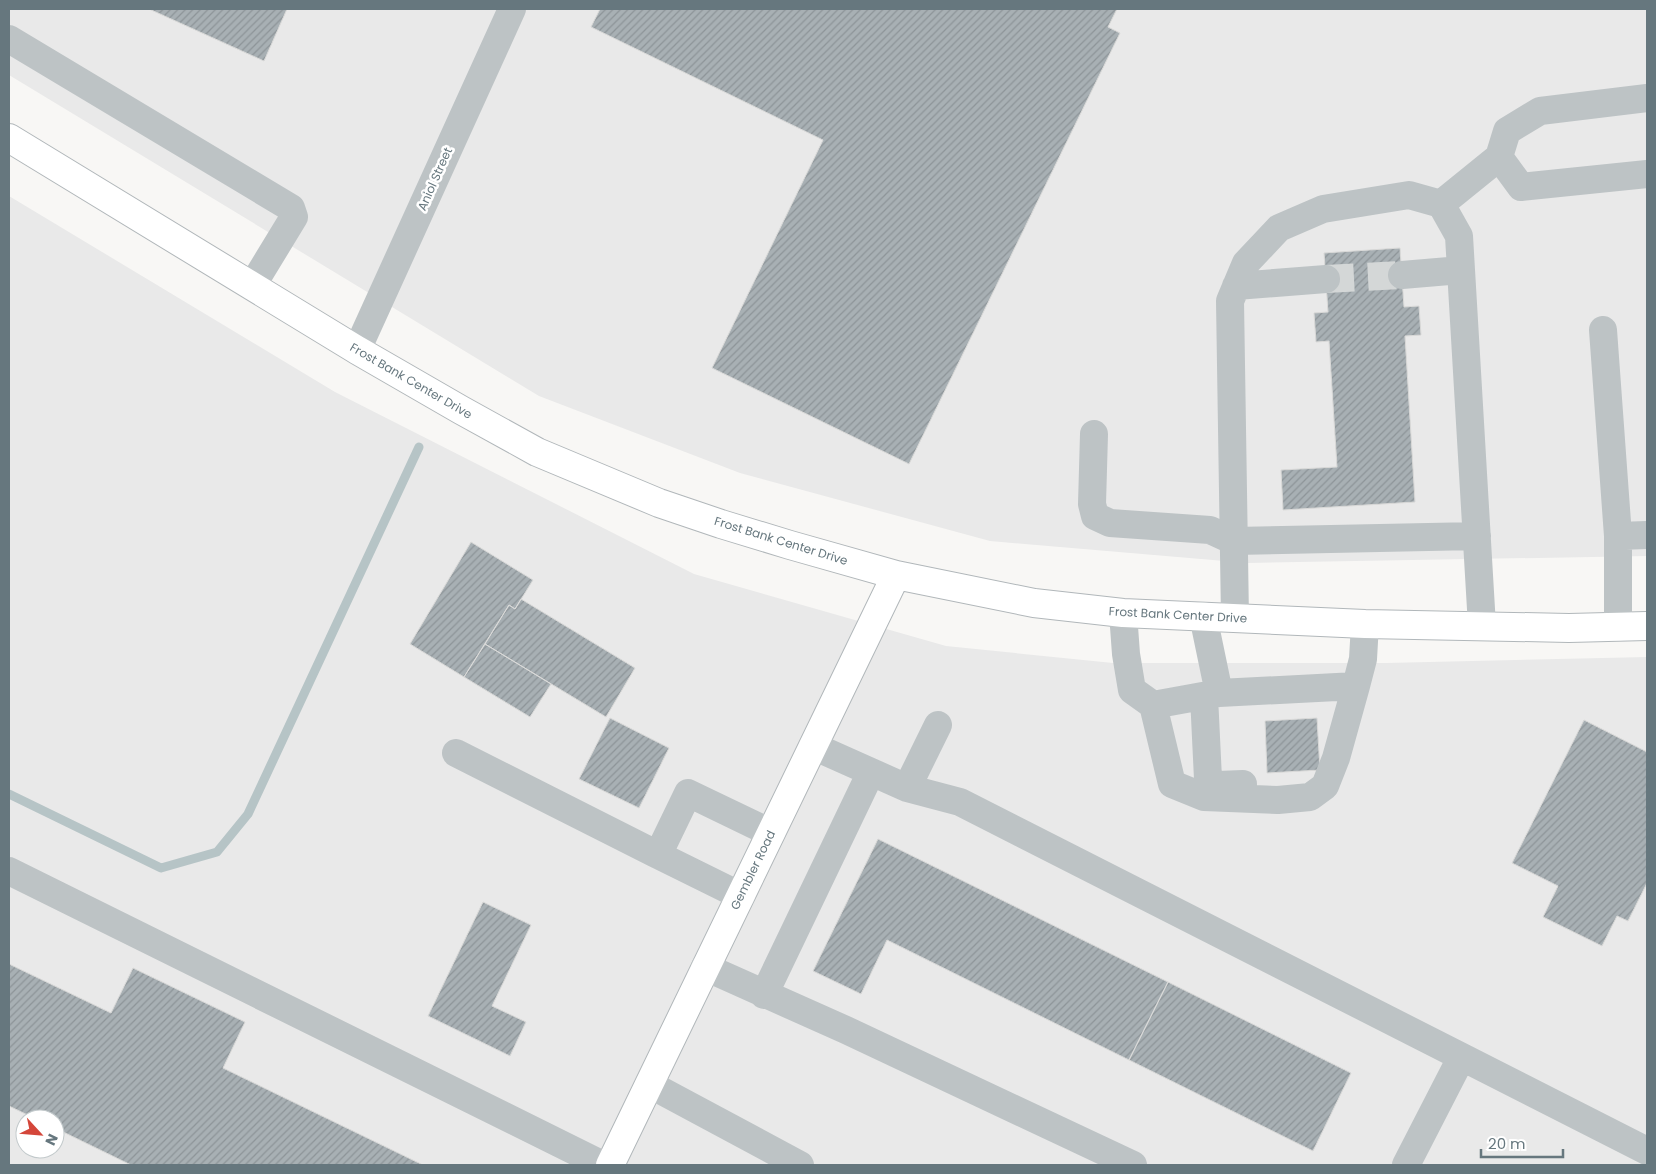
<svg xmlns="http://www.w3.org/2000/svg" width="1656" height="1174" viewBox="0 0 1656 1174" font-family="Poppins,sans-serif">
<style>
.built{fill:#e9e9e9;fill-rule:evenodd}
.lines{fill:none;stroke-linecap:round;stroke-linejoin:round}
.stream{stroke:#b6c4c6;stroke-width:9}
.building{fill:url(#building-hatch);stroke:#d9d9d8}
.minor-tunnel{stroke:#d4d7d7;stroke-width:28;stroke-dasharray:28 14;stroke-linecap:butt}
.major-casing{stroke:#b1b7ba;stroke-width:30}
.minor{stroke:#bdc3c5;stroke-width:28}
.major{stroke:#fff;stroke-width:28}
.labels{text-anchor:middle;stroke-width:5;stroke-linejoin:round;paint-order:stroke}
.street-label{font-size:12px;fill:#66777e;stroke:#fff}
</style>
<defs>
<pattern id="building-hatch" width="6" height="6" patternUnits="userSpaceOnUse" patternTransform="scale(1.25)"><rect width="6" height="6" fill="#a8b0b4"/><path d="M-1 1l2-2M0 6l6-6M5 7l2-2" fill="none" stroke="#8d9498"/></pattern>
</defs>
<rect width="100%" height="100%" fill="#f8f7f5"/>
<path class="built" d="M9 9H1647V556L1248 563 990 541 740 473 539 396 9 75Z
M9 196 335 392 694 574 946 646 1113 663H1386L1647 657V1165H9ZM25 1119H55V1149H25Z"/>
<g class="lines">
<path class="stream" d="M9 794 161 868 217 852 248 814 419 447"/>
</g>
<path class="building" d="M149 9H287L264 61Z
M600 9H1117L1108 27 1120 33 909 464 712 368 823 140 591 27Z
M1400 248 1404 307 1419 306 1421 335 1405 336 1415 502 1283 510 1281 470 1337 467 1329 341 1316 342 1314 313 1328 312 1324 253Z
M471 542 533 580 515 609 509 605 464 677 410 644Z
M521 599 635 668 606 717 485 644 509 605 515 609Z
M485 644 551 684 530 717 464 677Z
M610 718 669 748 639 808 579 779Z
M1317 718 1320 770 1267 773 1265 721Z
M1584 720 1647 752V883L1628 921 1617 916 1602 946 1543 917 1558 886 1512 863Z
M878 839 1168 982 1129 1060 887 940 861 994 813 971Z
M483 902 531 925 492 1006 526 1022 510 1056 428 1016Z
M9 964 111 1013 133 968 245 1022 223 1068 423 1165H131L55 1128V1119H36L9 1106Z
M1168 982 1351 1073 1313 1151 1129 1060Z"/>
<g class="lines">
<path class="minor-tunnel" d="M1326 279 1402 275"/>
<defs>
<path id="major" d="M9 138 357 350 461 410 537 452 659 503 721 524 790 545 896 575 1034 603 1123 613 1365 624 1569 628 1647 626
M610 1165 896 575"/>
</defs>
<use href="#major" class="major-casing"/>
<path class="minor" d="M9 39 291 208 294 217 252 286
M1499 157 1521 187 1647 174
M1441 204 1499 157 1507 131 1540 111 1647 98
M1402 275 1461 270
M1236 286 1326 279
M1603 330 1618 536
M357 350 512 9
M1094 434 1092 504 1095 516 1110 523 1210 530 1234 541 1477 536
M1123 613 1126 654 1132 690 1153 705
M1203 616 1219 693 1356 686 1363 659 1365 624
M1235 618 1230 301 1246 263 1279 228 1323 209 1409 195 1441 204 1459 236 1482 626
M1618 627V536L1647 535
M1219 693 1153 705 1172 784 1204 797 1278 800 1310 797 1325 786 1336 758 1356 686
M1204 696 1208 779 1218 785 1243 784
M813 746 907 788 960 802 1647 1151
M456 753 658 855
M907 788 938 725
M9 871 603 1165
M741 896 658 855 688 793 771 833
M705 967 846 1030 1133 1165
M764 995 871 772
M649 1084 800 1165
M1406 1165 1461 1058"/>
<use href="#major" class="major"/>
</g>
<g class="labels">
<g class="street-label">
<text transform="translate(435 179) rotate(-66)" y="4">Aniol Street</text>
<text transform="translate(411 381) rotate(30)" y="4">Frost Bank Center Drive</text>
<text transform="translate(781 541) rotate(17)" y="4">Frost Bank Center Drive</text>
<text transform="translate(1178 615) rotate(3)" y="4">Frost Bank Center Drive</text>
<text transform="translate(753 870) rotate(-64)" y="4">Gembler Road</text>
</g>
</g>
<rect width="1656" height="1174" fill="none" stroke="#66777e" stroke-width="20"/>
<g transform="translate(40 1134) rotate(116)"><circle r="24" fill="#ffffff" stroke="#c2c9cb"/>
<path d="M0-4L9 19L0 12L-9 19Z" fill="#d4463a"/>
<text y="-8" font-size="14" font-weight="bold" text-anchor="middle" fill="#66777e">N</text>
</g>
<path d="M1481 1149v8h82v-8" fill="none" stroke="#66777e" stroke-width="2.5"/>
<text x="1488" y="1149" font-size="15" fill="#66777e" stroke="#ffffff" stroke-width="4" paint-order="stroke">20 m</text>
</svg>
